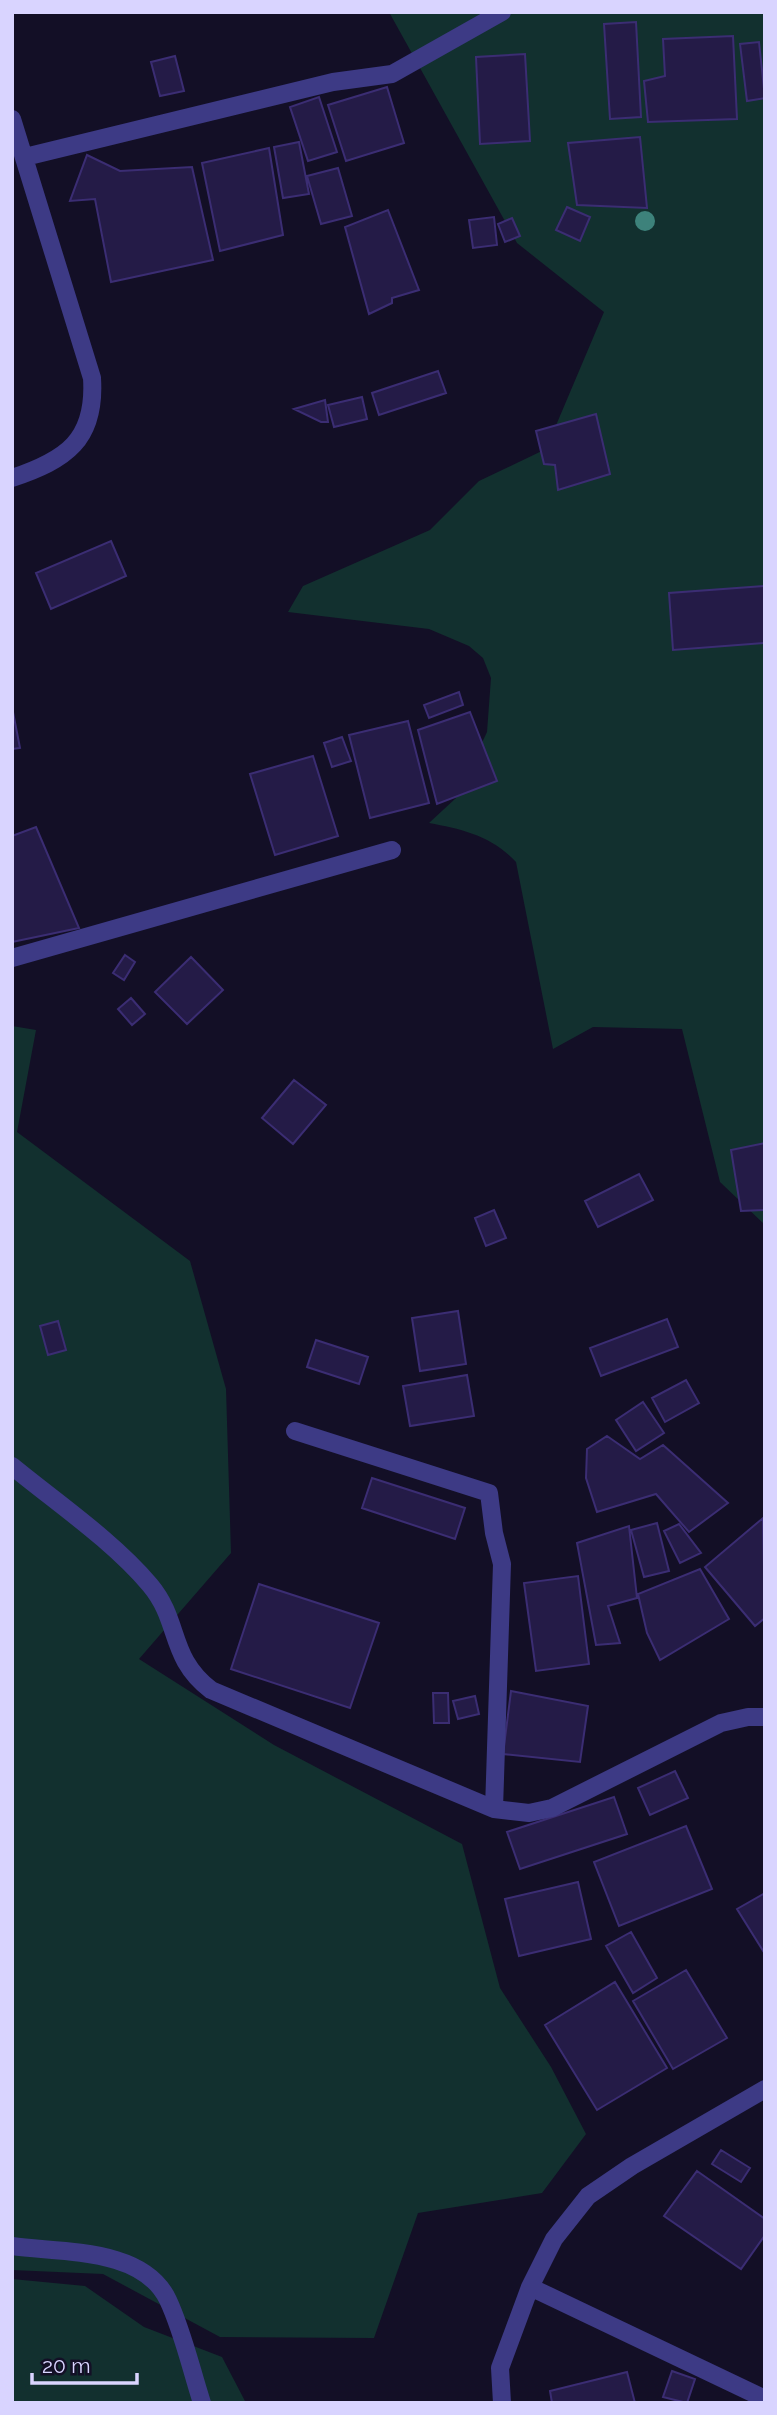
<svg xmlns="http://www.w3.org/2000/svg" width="777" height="2415" viewBox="0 0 777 2415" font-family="Raleway,sans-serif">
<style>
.green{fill:#12302f}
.building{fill:#241b47;stroke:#3b2d73;stroke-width:2}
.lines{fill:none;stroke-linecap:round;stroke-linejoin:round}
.street{stroke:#3d3a85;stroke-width:18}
.tree{fill:#3d827b}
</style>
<rect width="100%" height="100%" fill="#130f26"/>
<path class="green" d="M389 12H765V1225L720 1182 682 1029 593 1027 553 1049 516 862C492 836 462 829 429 823L456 798 487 732 491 678 483 658 469 646 429 629 288 612 303 586 430 530 479 481 546 449 604 312 517 243Z
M12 1026 36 1030 17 1132 190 1261 226 1389 231 1553 139 1659 274 1745 462 1844 500 1988 551 2067 586 2134 542 2193 418 2213 374 2338 220 2337 103 2274 12 2270Z
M12 2279 85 2286 144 2327 222 2357 246 2403H12Z"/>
<path class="building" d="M636 22 641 117 610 119 604 24Z
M733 36 737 119 648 122 644 81 665 76 663 39Z
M759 42 765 98 747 101 740 44Z
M525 54 530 141 480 144 476 57Z
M175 56 184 91 160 96 151 62Z
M387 87 404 143 346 161 328 105Z
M319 97 337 152 308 161 290 107Z
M640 137 647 208 577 205 568 143Z
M299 142 309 194 283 198 274 147Z
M269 148 283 235 220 251 202 163Z
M87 155 120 171 192 167 213 260 111 282 95 199 70 201Z
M338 168 352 216 321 224 307 176Z
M567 207 590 217 580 241 556 230Z
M388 210 419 290 392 298V303L369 314 345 227Z
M494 217 497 245 473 248 469 220Z
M512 218 520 236 505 242 498 224Z
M438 371 446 393 379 415 372 393Z
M362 397 367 419 334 427 328 405Z
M325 400 328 422H321L294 409Z
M596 414 610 474 558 490 555 465 544 464 536 431Z
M111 541 126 576 51 609 36 573Z
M765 586V643L673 650 669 593Z
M459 692 463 705 429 718 424 705Z
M12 707 20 748 12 749Z
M470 712 497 781 437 804 418 730Z
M408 721 429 803 370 818 349 735Z
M342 737 351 761 332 767 324 743Z
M313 756 338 836 275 855 250 774Z
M36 827 79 928 12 942V836Z
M125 955 135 962 124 980 113 973Z
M191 957 223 990 187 1024 155 992Z
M131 998 145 1014 132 1025 118 1009Z
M294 1080 326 1105 293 1144 262 1118Z
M765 1143V1210L741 1211 731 1150Z
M639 1174 653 1200 598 1227 585 1201Z
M494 1210 506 1238 486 1246 475 1218Z
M458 1311 466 1364 420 1371 412 1318Z
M667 1319 678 1347 601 1376 590 1348Z
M58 1321 66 1350 48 1355 40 1326Z
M316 1340 368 1357 359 1384 307 1367Z
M467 1375 474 1416 410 1426 403 1386Z
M686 1380 699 1403 665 1422 652 1398Z
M643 1402 664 1433 636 1451 616 1420Z
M607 1436 640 1459 663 1445 728 1503 689 1532 656 1494 597 1512 586 1478 587 1449Z
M372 1478 465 1508 455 1539 362 1508Z
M763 1518 765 1618 755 1626 705 1567Z
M657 1523 669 1571 644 1577 631 1530Z
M679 1524 701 1553 680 1563 664 1531Z
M629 1526 637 1598 608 1606 620 1643 596 1645 577 1543Z
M700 1569 729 1619 660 1660 647 1633 638 1594Z
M578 1576 589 1664 536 1671 524 1583Z
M259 1584 379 1623 350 1708 231 1669Z
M511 1691 588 1706 580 1762 503 1754Z
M433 1693H448L449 1723H434Z
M475 1696 479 1714 458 1719 453 1701Z
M675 1771 688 1798 650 1815 638 1788Z
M614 1797 627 1834 520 1869 507 1832Z
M686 1826 712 1889 619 1926 594 1862Z
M578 1882 591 1939 519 1956 505 1899Z
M765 1893V1954L737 1909Z
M631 1932 657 1978 633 1993 606 1946Z
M686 1970 727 2038 673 2069 633 2001Z
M615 1982 667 2068 597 2110 545 2025Z
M721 2150 750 2168 741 2182 712 2164Z
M697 2171 765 2219V2235L741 2269 664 2216Z
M672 2371 695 2379 687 2403 663 2397Z
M627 2372 635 2403H552L550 2391Z"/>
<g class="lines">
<path class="street" d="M12 119 92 378C96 440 66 460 12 478
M25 157 333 82 392 74 502 12
M12 958 392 850
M295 1431 489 1493 494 1533 502 1564 494 1809
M12 1466C57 1503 113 1541 150 1585 181 1622 168 1657 211 1690L494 1809 529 1813 552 1808 721 1723 748 1717H765
M12 2246C61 2253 143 2247 168 2300 183 2332 191 2369 202 2403
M530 2287 765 2399
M502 2403 500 2368 530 2287 554 2239 588 2196 632 2166 765 2089"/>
</g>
<circle class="tree" cx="645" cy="221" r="10"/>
<rect width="777" height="2415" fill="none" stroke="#d9d4ff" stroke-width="28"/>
<path d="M32 2373v10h105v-10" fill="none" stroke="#d9d4ff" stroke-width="3.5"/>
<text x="42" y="2373" font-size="21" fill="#d9d4ff" stroke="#130f26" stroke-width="5" paint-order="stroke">20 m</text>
</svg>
